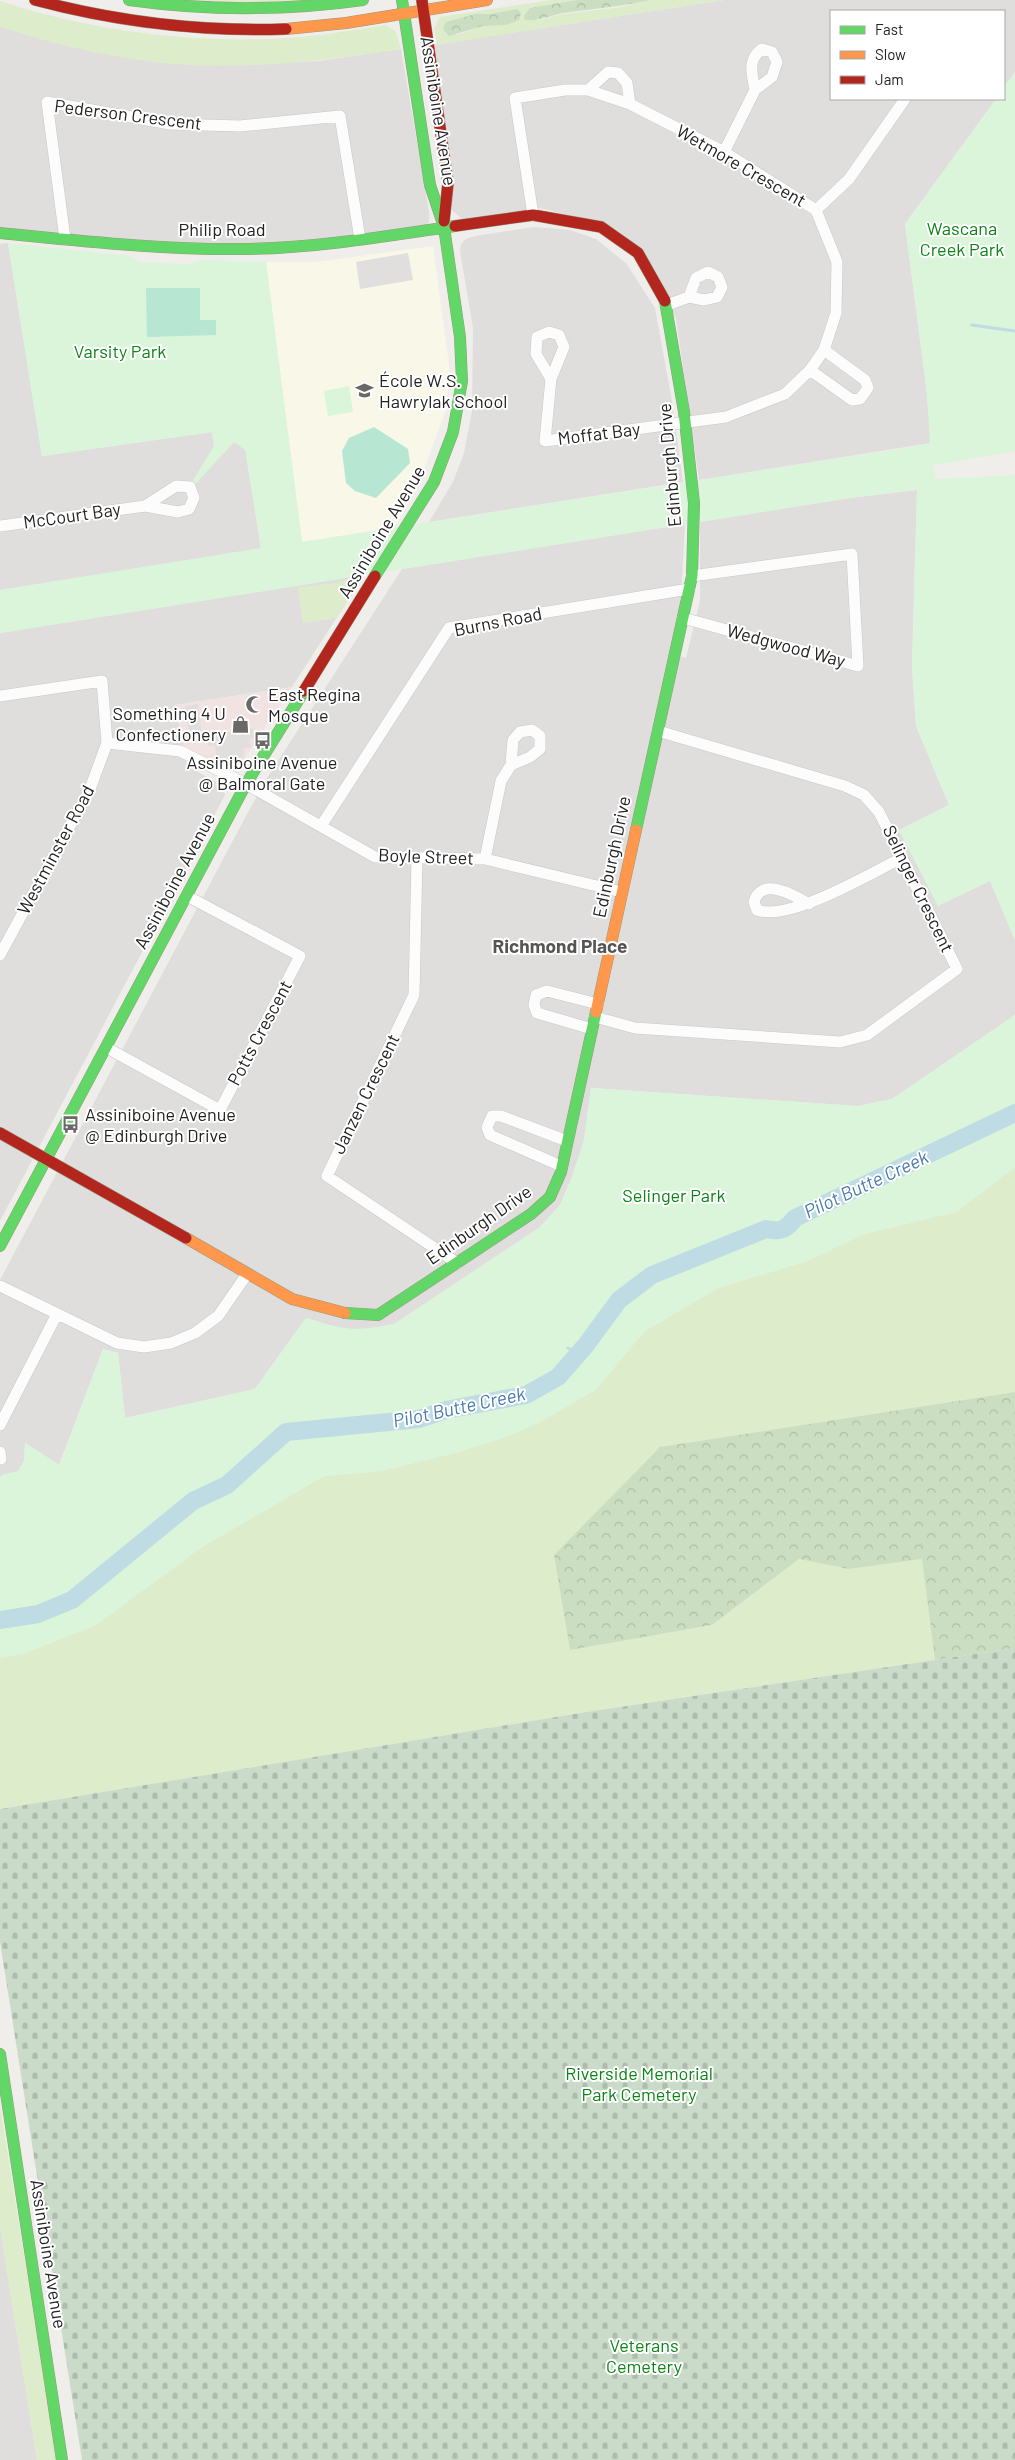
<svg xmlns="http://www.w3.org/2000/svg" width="1015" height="2460" viewBox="0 0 1015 2460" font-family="Barlow,sans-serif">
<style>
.residential{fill:#dfdedc}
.commercial{fill:#f1e3e1}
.education{fill:#f8f7e8}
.grass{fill:#ddeccb;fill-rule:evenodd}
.forest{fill:url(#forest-crowns)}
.cemetery{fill:url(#cemetery-stones)}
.park{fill:#daf5da}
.pitch{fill:#b7e6d2}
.parking{fill:#e0dfde}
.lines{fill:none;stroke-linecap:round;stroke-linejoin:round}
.stream{stroke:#bfdbe3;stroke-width:3}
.river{stroke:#bfdbe3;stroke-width:18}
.street-casing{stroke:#c9c8c7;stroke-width:12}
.fast-casing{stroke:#999a82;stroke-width:12}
.slow-casing{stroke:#999a82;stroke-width:12}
.jam-casing{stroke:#999a82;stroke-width:12}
.street{stroke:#fdfcfc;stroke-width:11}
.fast{stroke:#63d668;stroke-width:11}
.slow{stroke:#ff974d;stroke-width:11}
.jam{stroke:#b3261e;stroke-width:11}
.labels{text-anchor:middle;stroke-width:4;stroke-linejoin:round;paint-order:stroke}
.street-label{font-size:18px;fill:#222;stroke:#fff}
.park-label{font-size:18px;fill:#0c8416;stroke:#fff}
.poi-label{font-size:18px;fill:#222;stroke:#fff;text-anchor:start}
.neighbourhood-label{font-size:19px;font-weight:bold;fill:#555;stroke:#fff}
.water-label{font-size:19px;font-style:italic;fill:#4a7aab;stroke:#fff}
</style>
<defs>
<pattern id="forest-crowns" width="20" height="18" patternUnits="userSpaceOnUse" patternTransform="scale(1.25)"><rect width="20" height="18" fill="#cbdec1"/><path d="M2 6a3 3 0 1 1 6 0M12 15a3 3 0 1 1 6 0" fill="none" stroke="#aebea6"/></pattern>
<pattern id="cemetery-stones" width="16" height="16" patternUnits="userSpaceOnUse" patternTransform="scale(1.25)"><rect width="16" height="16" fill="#cadbca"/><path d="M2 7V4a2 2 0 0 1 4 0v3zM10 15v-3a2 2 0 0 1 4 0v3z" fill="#adbcad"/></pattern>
</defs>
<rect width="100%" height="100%" fill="#f0eeeb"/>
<path class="residential" d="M724 0H1015V72L1004 87V11H831V99H996L905 224 927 394 931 443 699 480 676 318 637 246 585 219 539 208 464 221 452 210 432 45Z
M0 27 83 49 155 62 203 65 319 61 401 49 429 212V222L424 228 245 247 0 230Z
M533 227 570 230 596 239 626 263 655 308 672 401 683 482 429 522 453 482 464 453 472 411 473 328 460 251 461 244 466 239 475 236Z
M8 243 42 456 212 432 214 446 195 484 234 442 246 450 261 549 0 590V244Z
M917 490 912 667 916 726 949 805 899 830 938 905 990 881 1015 940V1015L892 1099 858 1106 591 1088 584 1140 572 1177 560 1205 539 1228 394 1324 368 1329 345 1330 306 1318 255 1389 125 1418 118 1353 103 1349 59 1465 25 1443 24 1461 18 1472 2 1475 0 1477V1280L247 814 267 778 402 569 685 524 680 614 671 654 686 658 700 601V522L850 498Z
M364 575 292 687 175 705 187 766 220 784 225 795 0 1221V633Z
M0 2227 37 2460H0Z"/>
<path class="commercial" d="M292 687 237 770H228L183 745 175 705Z"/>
<path class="education" d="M433 246 450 372 446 410 416 491 394 528 302 542 266 262H316Z"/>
<path class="grass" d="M172 0H324L249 5Z
M551 0H577L550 5 536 21 562 14 615 8 652 0H724L437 45 434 28 440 17ZM516 9 506 25 483 26 457 35 446 22 475 14H491Z
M0 1C86 29 179 42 269 39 309 38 347 31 386 25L396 32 401 49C320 61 236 72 155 62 103 56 50 43 0 27Z
M358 579 359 581 336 618 303 623 298 588Z
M1015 1167V1392L660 1447 554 1555 570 1650 712 1625 799 1559 849 1569 923 1559 935 1660 580 1713 0 1809V1658L23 1654 96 1625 202 1547 324 1476 381 1471 455 1453 506 1437 538 1423 595 1390 645 1331 720 1287 805 1262 864 1234 956 1212Z
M0 2106 57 2460H37L0 2227Z"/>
<path class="forest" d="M577 0H652C623 6 593 9 563 13 550 16 539 21 525 20L524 16 530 8Z
M517 9 521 13 519 20 506 25 483 26 449 36 443 29 446 22 475 14H491Z
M1015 1392V1648L935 1660 922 1559 849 1569 799 1559 712 1625 570 1650 554 1555 660 1447Z"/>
<path class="cemetery" d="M1015 1648V2460H82L0 1942V1809L580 1713Z"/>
<path class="park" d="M1015 72V451L933 465 936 479 1015 475V940L990 881 938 906 899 830 949 805 916 726 912 667 917 490 850 498 0 633V590L261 548 245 450 234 442 195 484 192 482 214 446 212 432 42 456 8 243 129 256 140 262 188 264 201 260 266 262 302 542 930 444 927 394 905 224 996 99H1004V87Z
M349 386 353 412 328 416 324 391Z
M1015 1015V1167L956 1212 864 1234 805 1262 720 1287 645 1331 595 1390 538 1423 506 1437 455 1453 381 1471 324 1476 202 1547 96 1625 23 1654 0 1658V1477L2 1475 18 1471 24 1461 25 1443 60 1465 103 1349 118 1353 125 1418 255 1389 306 1318C342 1330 356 1332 394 1324L539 1228 560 1205 572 1177 584 1140 591 1088 858 1106 892 1099Z"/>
<path class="pitch" d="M146 288H200V320H216V335L147 337Z
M374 427 408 449 410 463 376 498 355 491 346 483 342 451 349 438Z"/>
<path class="parking" d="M408 253 413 280 360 289 356 262Z
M198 704 202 735 190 737 185 706Z
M253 728 255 738 249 739 251 747 243 749 244 757 217 761 215 745 208 746 207 736Z"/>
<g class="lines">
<path class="stream" d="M972 325 1015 331
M568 1348 573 1351 580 1350"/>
<path class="river" d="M0 1620 38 1614 72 1600 193 1501 227 1485 286 1432 419 1419 446 1410 526 1395 558 1377 586 1345 619 1300 652 1275 766 1229C780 1232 786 1230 795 1218L1015 1113"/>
<defs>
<path id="street" d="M588 90 608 72 618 73 627 83 630 104
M724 152 755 90 772 77 777 62 772 52 762 49C747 60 752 73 755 90
M816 210 849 179 905 99
M533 215 515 98 565 90H588L630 104 724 152 816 210 837 262 836 313 824 350 810 370 785 394 726 417 545 441 551 379 564 347 559 335 549 332 537 337 536 354 551 379
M65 239 47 102 170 124 240 126 340 116 360 239
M667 305 689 297 704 300 717 297 722 287 718 277 708 272 696 278 689 297
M810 370 852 400 860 399 868 388 865 380 824 350
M0 526 145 506 178 512 189 509 194 498 190 487 176 486 145 506
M683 618 858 666 852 554 692 576
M0 696 102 681 107 743 90 789 0 955
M107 743 180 751 246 784 375 857 485 859 622 892
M321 826 449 628 689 589
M417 858 414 995 327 1176 457 1263
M485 859 501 781 511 765 513 740 520 732 532 730 540 736V749L530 757 511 765
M809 904C794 895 761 876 754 902L757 910C790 922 870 873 902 858
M595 1017 635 1028 840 1042 867 1035 957 969 879 812 864 795 845 786 658 731
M592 1029 537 1013 534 1005 536 995 547 991 598 1004
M107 1048 220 1110 300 956 187 896
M561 1166 490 1135 487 1127 492 1116H501L567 1141
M0 1286 117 1343 144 1347 171 1343 195 1333 218 1316 247 1274
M0 1425 57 1314
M0 1452 1 1459"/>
<path id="fast" d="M129 0C208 11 284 11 363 0
M0 233C82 241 164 250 247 249 316 248 387 236 455 226
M375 576 434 482 453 432 462 381 460 337 444 227 430 185 402 0
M636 830 692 576 694 503 684 412 665 301
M0 1246 246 784 304 691
M345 1313 378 1315 531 1214 550 1197 561 1172 596 1012
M0 2054 62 2460"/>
<path id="slow" d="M286 29 346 23 487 0
M596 1012 636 830
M186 1238 292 1299 345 1313"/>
<path id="jam" d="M35 0C118 22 200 32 286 29
M422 1 448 183 444 221
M455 226 533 215 601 227 638 253 665 301
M304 691 375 576
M0 1133 186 1238"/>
</defs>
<use href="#street" class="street-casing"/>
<use href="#fast" class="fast-casing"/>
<use href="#slow" class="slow-casing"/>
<use href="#jam" class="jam-casing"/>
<use href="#street" class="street"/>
<use href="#fast" class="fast"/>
<use href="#slow" class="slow"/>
<use href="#jam" class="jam"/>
</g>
<defs>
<symbol id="school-bare" viewBox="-9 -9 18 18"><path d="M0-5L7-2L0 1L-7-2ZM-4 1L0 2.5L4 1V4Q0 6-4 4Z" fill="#6a6968" stroke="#fff" stroke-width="2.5" paint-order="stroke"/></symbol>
<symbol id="mosque-bare" viewBox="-9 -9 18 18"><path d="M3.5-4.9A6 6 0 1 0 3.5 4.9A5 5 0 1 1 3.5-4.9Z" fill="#6a6968" stroke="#fff" stroke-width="2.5" paint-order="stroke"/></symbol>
<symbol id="shop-bare" viewBox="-9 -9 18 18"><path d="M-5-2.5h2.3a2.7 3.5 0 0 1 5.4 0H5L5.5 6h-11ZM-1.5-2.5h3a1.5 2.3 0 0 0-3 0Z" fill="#6a6968" stroke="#fff" stroke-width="2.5" paint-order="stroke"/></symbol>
<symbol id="bus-bare" viewBox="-9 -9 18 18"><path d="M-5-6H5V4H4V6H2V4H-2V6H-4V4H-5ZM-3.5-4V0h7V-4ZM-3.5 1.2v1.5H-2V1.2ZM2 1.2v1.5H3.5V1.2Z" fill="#6a6968" stroke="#fff" stroke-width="2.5" paint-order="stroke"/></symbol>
</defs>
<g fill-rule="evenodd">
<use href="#school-bare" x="352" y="378" width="25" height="25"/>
<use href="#mosque-bare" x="242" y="692" width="25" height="25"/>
<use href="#shop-bare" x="228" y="712" width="25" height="25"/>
<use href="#bus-bare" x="250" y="728" width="25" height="25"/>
<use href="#bus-bare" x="58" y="1112" width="25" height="25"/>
</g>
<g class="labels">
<g class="street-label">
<text transform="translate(438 111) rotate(81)" y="6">Assiniboine Avenue</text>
<text transform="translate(128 115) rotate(7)" y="6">Pederson Crescent</text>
<text transform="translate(741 166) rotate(30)" y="6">Wetmore Crescent</text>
<text x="222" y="236">Philip Road</text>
<text transform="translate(599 434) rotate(-7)" y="6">Moffat Bay</text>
<text transform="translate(670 465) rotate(-95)" y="6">Edinburgh Drive</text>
<text transform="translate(72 516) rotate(-8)" y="6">McCourt Bay</text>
<text transform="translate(382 532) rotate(-59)" y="6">Assiniboine Avenue</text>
<text transform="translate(498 622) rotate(-11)" y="6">Burns Road</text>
<text transform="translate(786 646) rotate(15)" y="6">Wedgwood Way</text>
<text transform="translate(56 850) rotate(-62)" y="6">Westminster Road</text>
<text transform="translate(426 857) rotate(2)" y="6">Boyle Street</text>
<text transform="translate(612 857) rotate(-78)" y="6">Edinburgh Drive</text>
<text transform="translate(175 881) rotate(-62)" y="6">Assiniboine Avenue</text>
<text transform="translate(918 889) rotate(64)" y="6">Selinger Crescent</text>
<text transform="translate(260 1033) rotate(-62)" y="6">Potts Crescent</text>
<text transform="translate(366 1094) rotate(-64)" y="6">Janzen Crescent</text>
<text transform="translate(479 1225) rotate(-35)" y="6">Edinburgh Drive</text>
<text transform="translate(48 2254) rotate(81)" y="6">Assiniboine Avenue</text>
</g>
<g class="park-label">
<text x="962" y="235">Wascana<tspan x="962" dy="21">Creek Park</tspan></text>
<text x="120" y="358">Varsity Park</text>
<text x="674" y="1202">Selinger Park</text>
<text x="639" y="2080">Riverside Memorial<tspan x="639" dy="21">Park Cemetery</tspan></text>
<text x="644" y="2352">Veterans<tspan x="644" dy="21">Cemetery</tspan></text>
</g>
<g class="poi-label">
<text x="379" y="387">École W.S.<tspan x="379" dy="21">Hawrylak School</tspan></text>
<text x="268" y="701">East Regina<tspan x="268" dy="21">Mosque</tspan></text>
<text x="226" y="720" text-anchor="end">Something 4 U<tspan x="226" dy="21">Confectionery</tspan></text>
<text x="262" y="769" text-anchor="middle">Assiniboine Avenue<tspan x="262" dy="21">@ Balmoral Gate</tspan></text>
<text x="85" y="1121">Assiniboine Avenue<tspan x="85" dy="21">@ Edinburgh Drive</tspan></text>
</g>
<g class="neighbourhood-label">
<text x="560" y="953">Richmond Place</text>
</g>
<g class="water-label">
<text transform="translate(866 1184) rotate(-25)" y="7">Pilot Butte Creek</text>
<text transform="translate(459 1407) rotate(-12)" y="7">Pilot Butte Creek</text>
</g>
</g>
<rect x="830" y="10" width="175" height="90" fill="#ffffff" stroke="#a7a7a7"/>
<rect x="840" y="26" width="25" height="8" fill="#63d668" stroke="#a7a7a7"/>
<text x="875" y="35" font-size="15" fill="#222222">Fast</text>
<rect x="840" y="51" width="25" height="8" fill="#ff974d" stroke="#a7a7a7"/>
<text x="875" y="60" font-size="15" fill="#222222">Slow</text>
<rect x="840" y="76" width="25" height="8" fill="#b3261e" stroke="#a7a7a7"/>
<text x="875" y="85" font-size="15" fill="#222222">Jam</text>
</svg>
